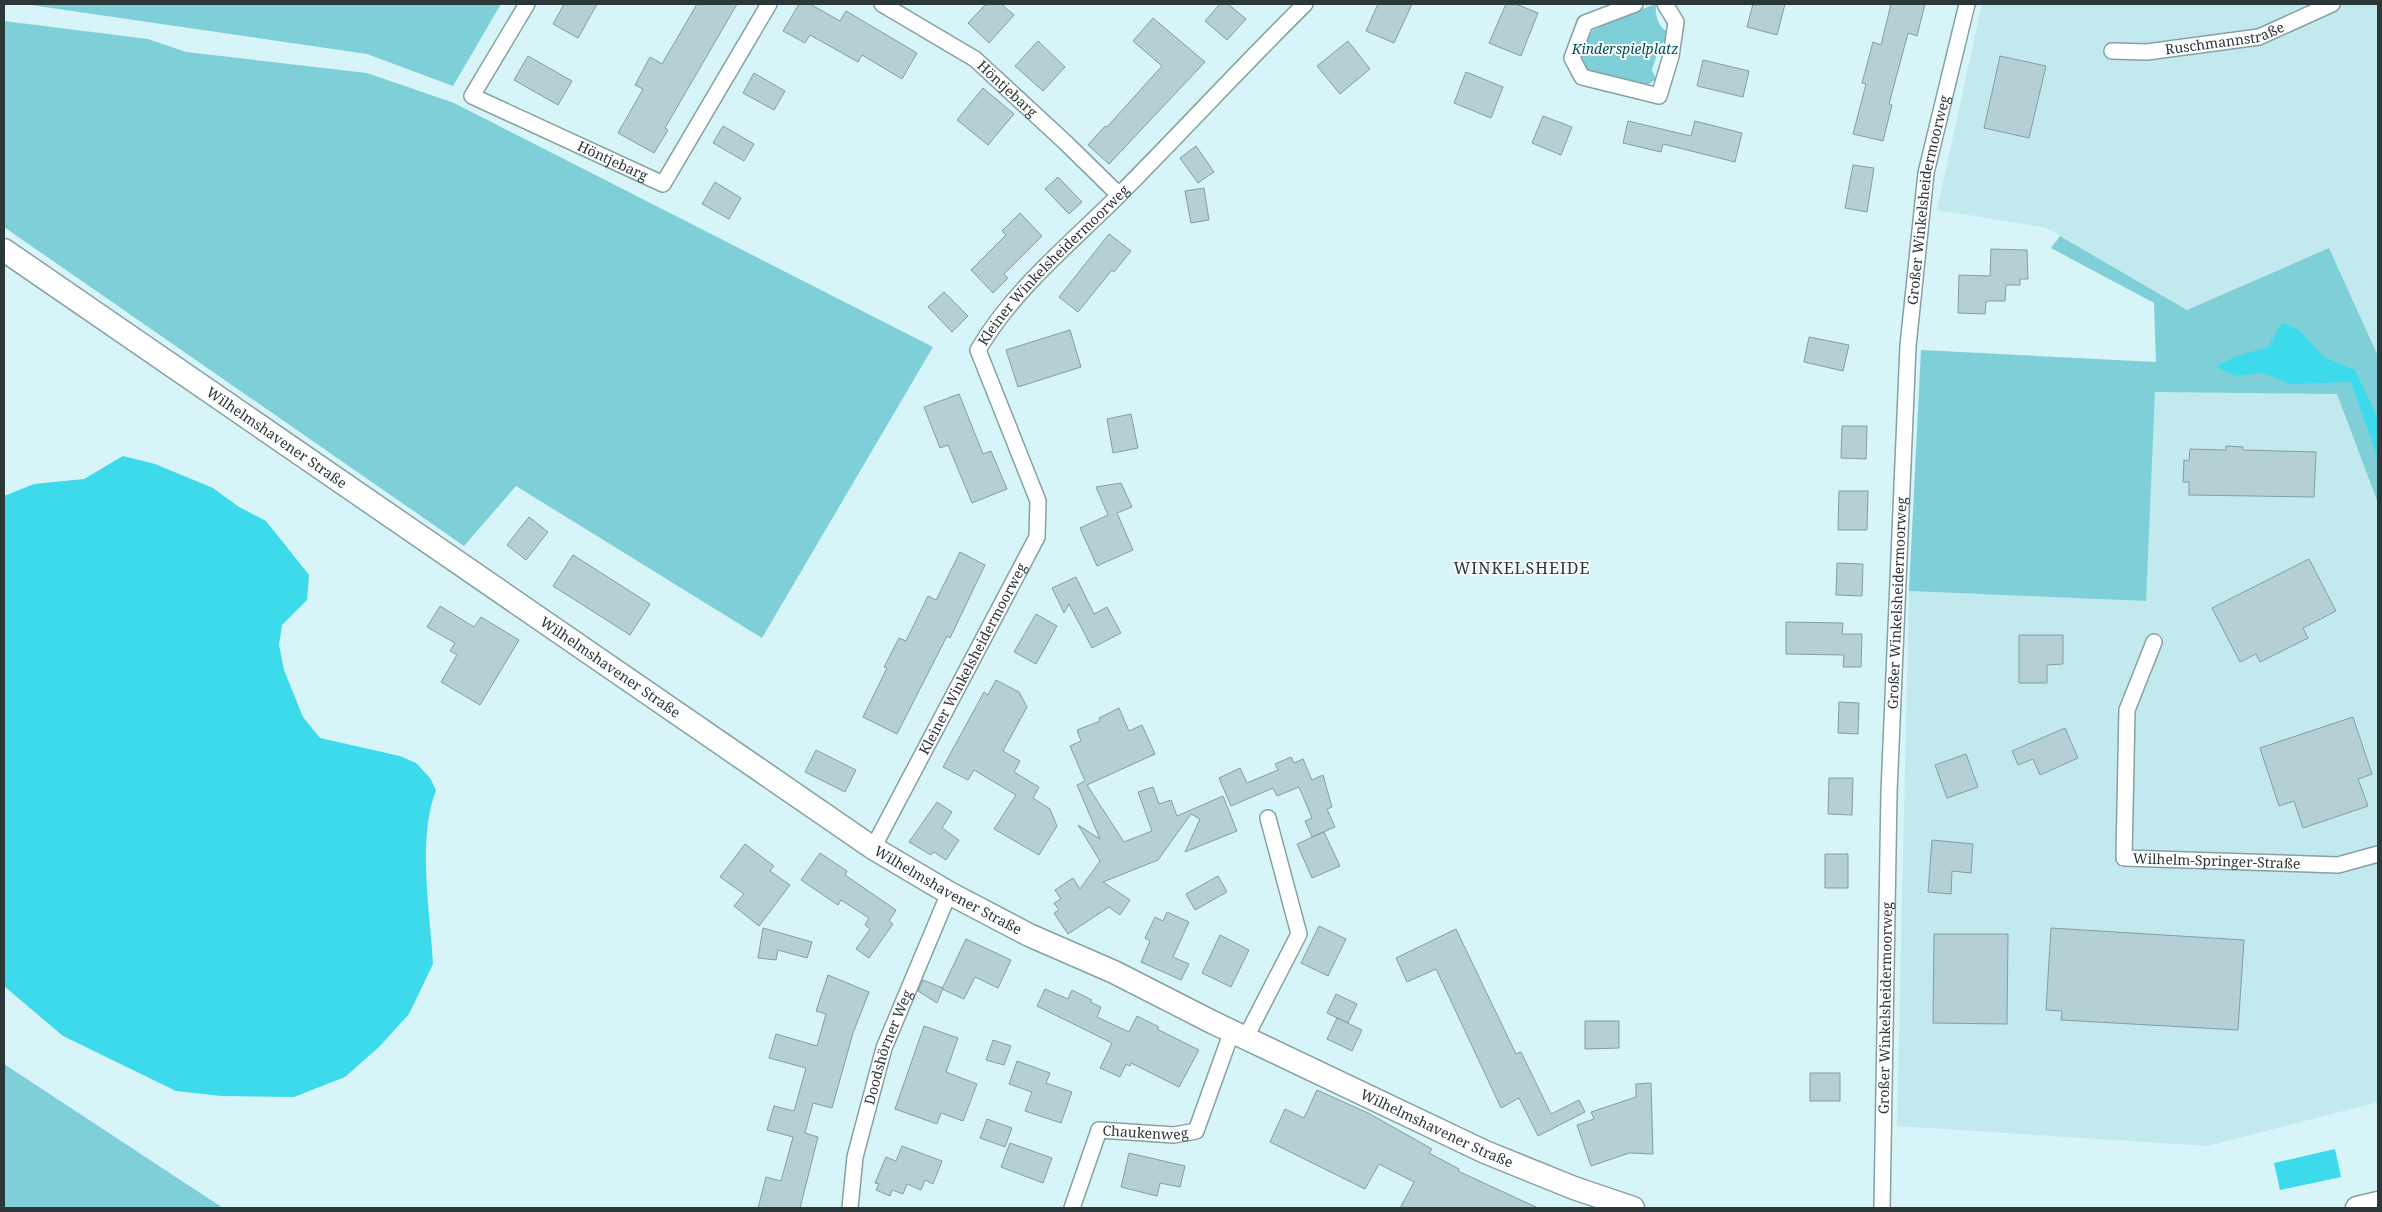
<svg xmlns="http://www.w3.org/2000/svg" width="2382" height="1212" viewBox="0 0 2382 1212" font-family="'Noto Serif',serif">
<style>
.built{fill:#c2e9ee}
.green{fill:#7ecfd8}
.water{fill:#3cdaeb}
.building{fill:#b4d0d4;stroke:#839ea2}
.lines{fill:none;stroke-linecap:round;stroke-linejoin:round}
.street-casing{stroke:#85a1a4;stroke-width:18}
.secondary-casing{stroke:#85a1a4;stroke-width:25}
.street{stroke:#fff;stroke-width:15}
.secondary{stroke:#fff;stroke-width:22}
.labels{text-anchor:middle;stroke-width:4;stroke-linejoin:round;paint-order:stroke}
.street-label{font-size:14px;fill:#2c3739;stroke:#f7fcfd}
.park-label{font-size:14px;font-style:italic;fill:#074d54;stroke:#f7fcfd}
.quarter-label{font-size:16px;letter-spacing:1px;fill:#2c3739;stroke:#f7fcfd}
</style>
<rect width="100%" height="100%" fill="#d7f4f8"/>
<path class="built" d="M1982 4H2378V356L2329 248 2187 310 2047 228 1937 210Z
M2155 392 2337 393 2378 503V1102L2208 1146 1897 1126 1909 591 2145 601Z"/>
<path class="green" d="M24 4H501L453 86 367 54Z
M1656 4C1655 15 1657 25 1667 32L1666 41 1660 44 1652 70 1656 79 1647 85H1635L1589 71 1580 61 1579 50 1593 30 1623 16Z
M4 21 148 39 186 52 367 73 454 103 933 347 762 638 516 486 464 546 4 227Z
M2060 236 2187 310 2329 248 2378 356V503L2337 394 2155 392 2146 601 1909 591 1921 350 2156 362 2154 303 2051 248Z
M4 1064 223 1208H4Z"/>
<path class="water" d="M2282 323 2298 329 2324 357 2355 370 2378 419V458L2351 382 2289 384 2264 373 2236 376 2216 367 2234 357 2268 347Z
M123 456 155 464 213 488 239 507 266 521 309 575 307 600 282 625 279 645 284 670 303 717 320 738 400 756 416 763 430 778 436 790C417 840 430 911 433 964L409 1014 379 1047 345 1077 294 1097 222 1096 176 1091 63 1036 4 986V496L34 484 84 479Z
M2335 1149 2341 1177 2280 1190 2274 1163Z"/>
<path class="building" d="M564 4H597L578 38 553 24Z
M697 4H737L665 128 668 130 654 153 618 133 643 89 635 85 650 57 662 64Z
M799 4H810L840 21 846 11 917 53 902 79 862 55 858 62 810 35 805 43 783 31Z
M986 4H1001L1014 15 989 43 968 23Z
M1220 4H1228L1246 19 1227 40 1205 21Z
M1378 4H1412L1394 43 1366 31Z
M1506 4H1516L1538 13 1521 56 1489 43Z
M1753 4H1785L1777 35 1747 27Z
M1891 4H1925L1917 36 1908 33 1889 104 1892 105 1883 141 1853 134 1866 84 1862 83 1873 42 1881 45Z
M1153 18 1205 62 1109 164 1088 145 1105 126 1107 127 1162 66 1133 41Z
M1038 41 1065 67 1043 91 1015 66Z
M1348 41 1370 69 1340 94 1317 66Z
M528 56 572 81 558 105 514 80Z
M2000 56 2046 66 2029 138 1984 128Z
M1703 60 1749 71 1743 97 1697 86Z
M1466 72 1503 87 1491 118 1454 103Z
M754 73 785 91 774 110 743 93Z
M983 88 1014 114 988 145 957 120Z
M1543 116 1572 127 1561 155 1532 143Z
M1628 121 1691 136 1695 121 1742 133 1735 162 1663 144 1661 152 1623 143Z
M723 126 754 144 744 161 713 143Z
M1196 146 1214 172 1198 183 1180 158Z
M1853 165 1874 168 1867 212 1845 208Z
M1058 177 1082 202 1069 214 1045 189Z
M715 182 741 198 729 219 702 204Z
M1204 188 1209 220 1191 223 1185 191Z
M1020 213 1042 236 1004 274 1008 278 993 293 971 270 1006 235 1002 231Z
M1109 234 1131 251 1114 272 1112 270 1078 312 1059 297Z
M1991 249 2027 250 2028 279H2020V285H2006L2005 301H1986L1985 314 1958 313 1959 275 1990 276Z
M944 292 968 316 952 332 928 307Z
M1070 330 1081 367 1018 387 1006 350Z
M1809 337 1849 345 1843 371 1804 362Z
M959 394 983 454 991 451 1007 489 972 503 948 445 940 448 924 407Z
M1131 414 1138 448 1113 453 1107 419Z
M1842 426H1867L1866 459 1841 458Z
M2226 446 2243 447V450L2316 452 2314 497 2189 495V482H2183L2184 460 2189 461 2190 449 2226 450Z
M1121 483 1132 507 1117 513 1133 550 1097 566 1080 528 1108 515 1096 487Z
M1839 491H1868L1867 530H1838Z
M529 517 548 532 526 560 507 545Z
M960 552 985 565 950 638 947 636 897 734 863 717 887 668 884 667 899 638 906 641 928 596 936 600Z
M573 555 650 604 630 635 553 586Z
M2309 559 2336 611 2303 628 2308 638 2260 662 2256 654 2240 662 2212 608Z
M1837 563 1863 564 1862 596 1836 595Z
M1076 577 1094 614 1107 607 1121 633 1092 648 1069 604 1064 613 1052 588Z
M440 606 474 627 481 617 519 640 480 705 441 682 457 655 450 651 455 643 427 627Z
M1036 614 1057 626 1036 664 1014 652Z
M1786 622 1843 623 1842 634H1862L1861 667H1843L1844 655 1786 654Z
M2019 635H2063V664L2047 665V683H2019Z
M996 680 1019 692 1027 707 1003 751 1020 761 1014 772 1039 787 1033 798 1050 809 1057 826 1039 855 994 829 1016 795 974 770 968 780 943 767 984 692 988 695Z
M1839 702 1859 703 1858 734 1838 733Z
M1119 708 1129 731 1142 725 1155 754 1087 785 1124 842 1152 831 1138 792 1153 787 1159 804 1171 800 1177 816 1223 796 1237 831 1185 852 1200 819 1191 814 1158 860 1103 882 1130 900 1120 915 1109 907 1068 934 1054 913 1059 910 1054 903 1061 899 1055 890 1073 878 1080 889 1100 861 1078 825 1100 839 1077 785 1085 781 1070 746 1081 741 1077 730 1100 721 1099 718Z
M2353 717 2372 774 2358 779 2368 806 2303 828 2294 801 2279 806 2260 748Z
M2065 728 2078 758 2040 775 2033 759 2018 765 2012 751Z
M816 750 856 770 845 792 805 772Z
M1966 754 1978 787 1947 798 1935 765Z
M1291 757 1294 763 1303 759 1312 780 1323 775 1332 807 1327 809 1335 827 1312 837 1305 821 1312 818 1299 787 1277 796 1273 788 1231 806 1219 778 1240 768 1247 783 1278 770 1275 764Z
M1829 778H1853L1852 815 1828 814Z
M937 802 952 812 942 828 959 840 946 860 934 852 931 855 909 842Z
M1324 832 1340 866 1312 878 1297 844Z
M1932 840 1973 844 1971 873 1952 871 1951 894 1928 892Z
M745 844 774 866 770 871 790 885 759 926 734 906 744 894 720 877Z
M820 853 847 871 845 875 896 910 889 921 893 924 869 958 856 949 870 929 865 925 869 918 841 900 838 905 801 880Z
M1825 854H1848V888H1825Z
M1218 876 1227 892 1195 910 1186 894Z
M1167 912 1189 922 1173 957 1189 964 1181 980 1141 962 1150 941 1145 938 1155 917 1163 921Z
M1319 926 1346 939 1328 976 1301 963Z
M763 928 812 942 807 958 778 950 776 960 758 958Z
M2051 928 2244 940 2238 1030 2061 1020 2062 1011 2046 1010Z
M1456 929 1516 1054 1521 1052 1551 1114 1579 1100 1585 1112 1538 1136 1519 1098 1501 1108 1436 969 1407 982 1396 958Z
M1934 934H2008L2007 1024 1933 1023Z
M1220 935 1249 950 1231 987 1202 973Z
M966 939 1011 960 998 988 975 977 964 999 942 989Z
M828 975 869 992 853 1033 832 1108 813 1103 805 1133 818 1137 800 1208H758L766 1177 781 1181 793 1137 767 1130 774 1106 794 1111 806 1068 769 1058 776 1034 817 1046 826 1014 816 1011Z
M923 980 943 988 937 1003 918 991Z
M1045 989 1068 999 1072 990 1092 1000 1090 1002 1101 1007 1097 1017 1129 1032 1137 1016 1159 1027 1157 1029 1199 1050 1179 1087 1131 1063 1130 1066 1126 1064 1120 1077 1100 1068 1112 1043 1037 1006Z
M1336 994 1357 1004 1348 1023 1327 1013Z
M1337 1018 1362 1030 1352 1051 1327 1039Z
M1585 1021H1619V1048L1585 1049Z
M924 1026 958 1038 946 1072 977 1084 963 1121 941 1113 937 1124 895 1109Z
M993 1040 1011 1046 1004 1065 986 1060Z
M1017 1061 1050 1073 1046 1083 1072 1092 1061 1123 1025 1111 1032 1092 1009 1084Z
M1810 1073H1840V1101H1810Z
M1651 1083 1653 1154 1629 1153 1591 1166 1577 1125 1594 1119 1591 1112 1636 1097V1084Z
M1317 1090 1368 1113 1432 1149 1429 1153 1459 1169 1458 1171 1538 1208H1400L1414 1182 1379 1164 1365 1189 1270 1142 1285 1109 1304 1118Z
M987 1119 1012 1128 1005 1147 980 1138Z
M1010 1143 1052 1158 1043 1183 1001 1167Z
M902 1146 942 1161 933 1184 925 1180 921 1190 907 1184 903 1194 892 1190 890 1196 876 1190 879 1184 875 1183 886 1157 896 1161Z
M1129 1153 1185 1166 1180 1187 1160 1183 1157 1196 1121 1187Z"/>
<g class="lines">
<defs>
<g id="street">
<path id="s1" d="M527 4 472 96 663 184 769 4"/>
<path id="s2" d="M882 4 975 59 1066 143 1119 195"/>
<path d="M1635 4 1585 23 1572 58 1582 77 1659 96 1671 56 1676 22 1665 4"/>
<path id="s3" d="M2112 51 2147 52 2259 37 2332 4"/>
<path id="s4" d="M2154 642 2127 710 2124 858 2338 865 2378 854"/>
<path id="s5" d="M873 848 1037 537 1038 501 978 350C1013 290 1069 245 1118 196 1181 133 1241 67 1305 4"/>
<path d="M1246 1037 1299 934 1268 818"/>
<path id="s6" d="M850 1208 855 1157 884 1048 949 893"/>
<path id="s7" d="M1072 1208 1099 1130 1174 1135 1196 1131 1232 1031"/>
<path id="s8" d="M1882 1208 1889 792 1908 346 1926 173 1967 4"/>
</g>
<g id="secondary">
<path id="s9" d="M4 250 873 848 949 893 1029 935 1114 972 1212 1022 1485 1152 1574 1188 1633 1208"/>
<path d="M2357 1208 2378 1203"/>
</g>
</defs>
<use href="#street" class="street-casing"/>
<use href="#secondary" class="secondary-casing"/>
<use href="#street" class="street"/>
<use href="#secondary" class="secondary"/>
</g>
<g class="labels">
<g class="street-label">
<text dy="5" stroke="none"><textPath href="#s3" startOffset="114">Ruschmannstraße</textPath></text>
<text dy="5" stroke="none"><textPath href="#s2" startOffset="152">Höntjebarg</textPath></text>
<text dy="5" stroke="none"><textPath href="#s1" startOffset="262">Höntjebarg</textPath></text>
<text dy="5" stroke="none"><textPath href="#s8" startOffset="1010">Großer Winkelsheidermoorweg</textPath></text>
<text dy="5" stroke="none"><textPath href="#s5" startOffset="664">Kleiner Winkelsheidermoorweg</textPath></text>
<text dy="5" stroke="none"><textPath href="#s9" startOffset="331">Wilhelmshavener Straße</textPath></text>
<text dy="5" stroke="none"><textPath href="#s8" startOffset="605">Großer Winkelsheidermoorweg</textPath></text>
<text dy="5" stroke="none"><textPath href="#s5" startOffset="214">Kleiner Winkelsheidermoorweg</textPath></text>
<text dy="5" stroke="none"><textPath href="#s9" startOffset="736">Wilhelmshavener Straße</textPath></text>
<text dy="5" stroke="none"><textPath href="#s4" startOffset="314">Wilhelm-Springer-Straße</textPath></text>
<text dy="5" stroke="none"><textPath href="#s9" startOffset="1141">Wilhelmshavener Straße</textPath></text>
<text dy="5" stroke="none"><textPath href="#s8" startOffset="200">Großer Winkelsheidermoorweg</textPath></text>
<text dy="5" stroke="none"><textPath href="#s6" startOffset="166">Doodshörner Weg</textPath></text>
<text dy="5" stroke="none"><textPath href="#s9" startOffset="1685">Wilhelmshavener Straße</textPath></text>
<text dy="5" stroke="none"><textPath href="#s7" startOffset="129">Chaukenweg</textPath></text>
</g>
<g class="park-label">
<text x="1625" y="54">Kinderspielplatz</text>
</g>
<g class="quarter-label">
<text x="1522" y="574">WINKELSHEIDE</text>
</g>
</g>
<rect width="2382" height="1212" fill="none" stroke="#2c3739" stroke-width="10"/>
</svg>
